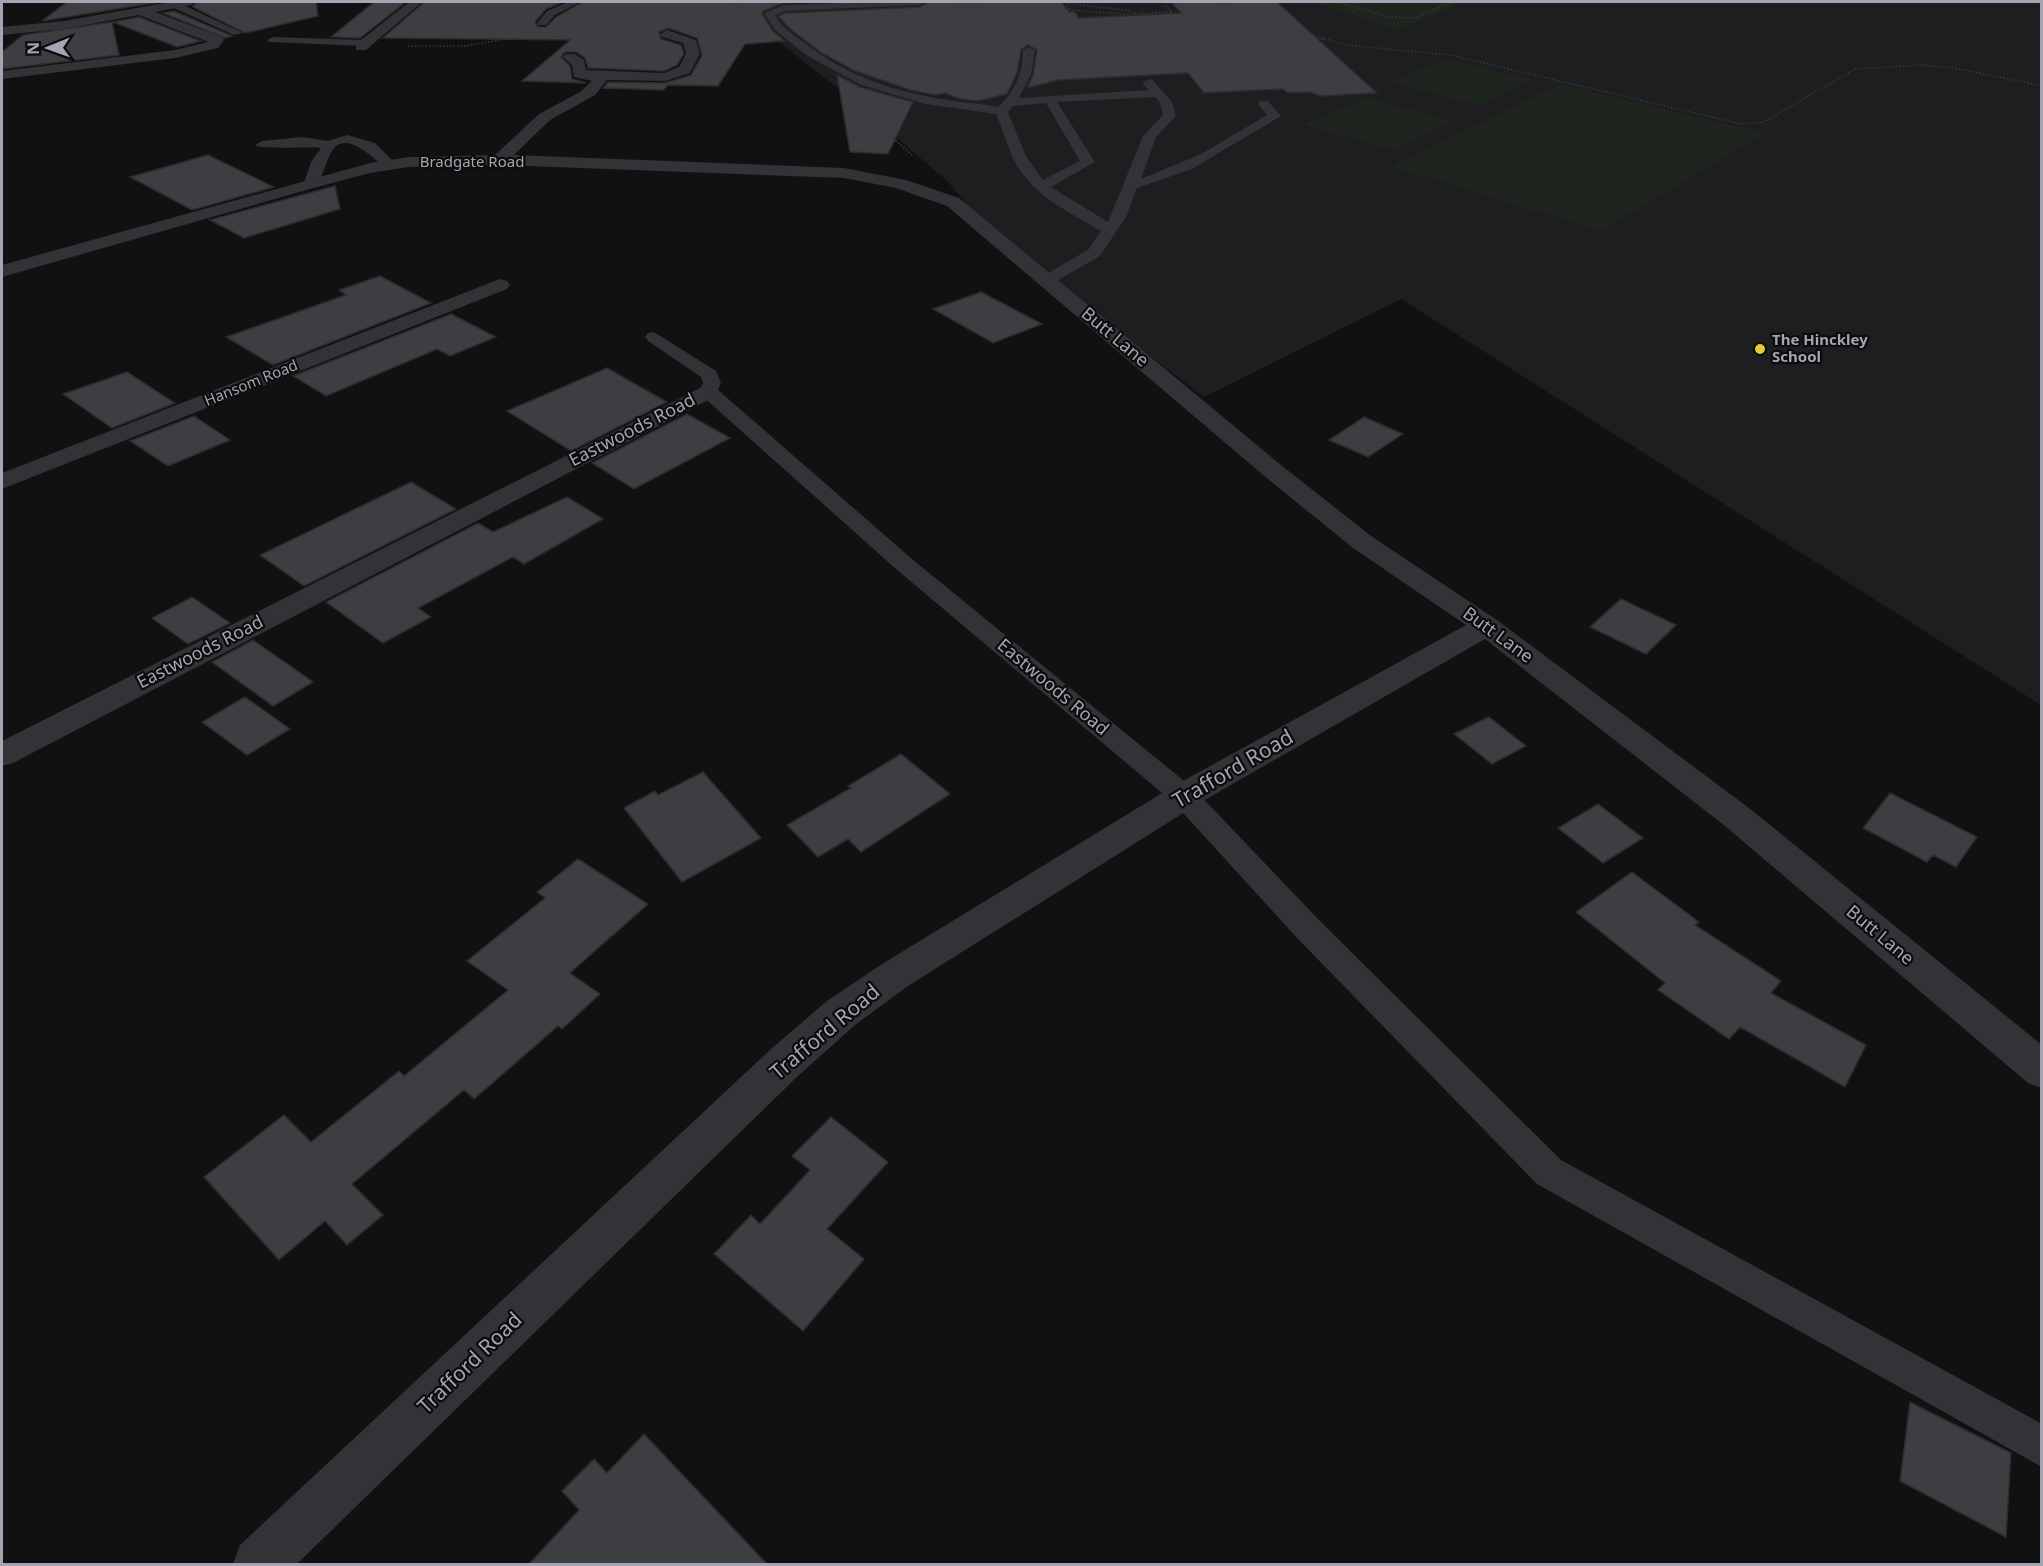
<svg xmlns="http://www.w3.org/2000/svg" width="2043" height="1566" viewBox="0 0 2043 1566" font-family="'Noto Sans',sans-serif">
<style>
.built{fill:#1e1d1f}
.green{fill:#1e251f}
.building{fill:#3d3e42;stroke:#2c2b2e;stroke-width:1.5}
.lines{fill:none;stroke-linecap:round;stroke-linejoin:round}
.path-far1{stroke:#38393e;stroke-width:1.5;stroke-dasharray:1.5 2;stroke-linecap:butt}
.path{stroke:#38393e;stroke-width:2;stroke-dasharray:1.5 2;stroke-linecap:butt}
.lane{fill:#323237;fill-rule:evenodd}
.street{fill:#323237;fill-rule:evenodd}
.poi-dot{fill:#e6cb35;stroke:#0c0c0d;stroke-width:2}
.labels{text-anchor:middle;stroke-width:4.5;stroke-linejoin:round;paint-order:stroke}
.far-street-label{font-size:15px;fill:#a3a5b2;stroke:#0c0c0d}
.far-poi-label{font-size:15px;font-weight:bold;fill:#a3a5b2;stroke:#0c0c0d;text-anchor:start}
.street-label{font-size:18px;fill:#a3a5b2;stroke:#0c0c0d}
.near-street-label{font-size:21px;fill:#a3a5b2;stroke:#0c0c0d}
</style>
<rect width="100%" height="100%" fill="#111112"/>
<path class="built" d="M728 2H1311L1399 31 1464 2H2041V705L1401 299 1204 397 1078 301 970 208 947 181 853 100Z"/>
<path class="green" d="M1311 2H1464L1399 31Z
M1445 59 1532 79 1480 106 1390 82Z
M1561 84 1765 133 1601 231 1391 166Z
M1366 98 1454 121 1394 150 1304 125Z"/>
<path class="building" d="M67 2H160L42 21Z
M196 2H316L318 16 245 33 193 7Z
M374 2H406L360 38 331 37Z
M424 2H563L546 9 535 22 538 27H546L556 17 582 2H816L784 3 763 11 762 14 773 31 785 41 745 44 718 86 668 85 663 90 603 88 608 82 665 83 691 75 702 55 697 38 668 28 659 32 661 39 681 45 684 54 677 65 664 71 588 68 585 58 576 52H565L561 57 570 66 572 79 586 83 522 81 570 40 383 38Z
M927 2H1062L1069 12H1075L1079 18 1181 13 1171 2H1277L1377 93 1321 96 1309 92 1288 93 1283 89 1204 93 1188 73 1059 80 1027 88 1033 75 1037 50 1028 45 1021 50 1017 73 1007 94 978 101 960 99 945 93 935 95 910 90 855 71 822 53 790 29 778 16 785 13 920 7Z
M174 11 232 36 225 38 163 13Z
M139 17 201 41 177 47 113 22Z
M112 22 119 55 2 69V52L23 35Z
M837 75 860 87 913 102 888 154 850 152Z
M208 155 274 187 192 210 130 177Z
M335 186 340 209 244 238 210 220Z
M380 276 431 303 273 365 226 337 346 295 339 290Z
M981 292 1042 324 993 343 933 309Z
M451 314 496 337 450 356 437 349 326 396 293 376Z
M607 368 667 402 571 451 507 411Z
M127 372 175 403 112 428 63 394Z
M687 414 730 438 634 489 592 463Z
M194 416 230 440 168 466 130 441Z
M1364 417 1403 434 1368 457 1329 440Z
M411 482 456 509 304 586 260 555Z
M567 497 603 519 524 564 513 557 418 608 431 617 383 643 326 602 478 523 493 532Z
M192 597 230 623 188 644 152 618Z
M1621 599 1676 625 1646 654 1590 627Z
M253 640 313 682 273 706 212 662Z
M245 697 290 729 247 755 202 722Z
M1489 717 1526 746 1492 764 1454 734Z
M901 754 950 794 861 852 848 839 818 857 787 825 851 788 848 786Z
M703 772 761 838 682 882 624 808 655 791 658 795Z
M1890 793 1977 837 1956 867 1933 855 1927 862 1863 828Z
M1598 804 1643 838 1603 863 1558 828Z
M578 859 648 904 570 973 600 994 562 1029 558 1026 474 1099 464 1090 352 1184 383 1215 347 1245 325 1221 279 1260 204 1177 284 1115 311 1142 399 1071 404 1076 508 990 467 961 545 898 537 892Z
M1632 872 1699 922 1695 925 1781 981 1771 993 1866 1045 1845 1087 1740 1027 1729 1039 1658 990 1665 983 1576 912Z
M831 1117 888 1162 827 1229 864 1259 803 1331 714 1254 751 1215 760 1224 810 1170 792 1156Z
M1910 1402 2011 1453 2006 1537 1900 1481Z
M644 1434 767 1564H529L579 1510 562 1491 594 1459 607 1473Z"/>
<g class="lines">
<path class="path-far1" d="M733 2 741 9
M1219 2 1259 18 1346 45 1450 55 1741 124 1764 122 1855 69 1922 65 1954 68 2042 86
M1338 2 1388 17 1415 18 1452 2
M1223 6 1257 42 1326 39
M948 8 987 7 990 13 1060 10
M1070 9 1066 3 1130 11
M1068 10 1123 14 1172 12 1163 2
M990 13 991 24
M964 20 991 24 992 36 954 49 935 28 939 21Z
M408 46H465L517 37
M954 49 962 73 968 75
M866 114 886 132"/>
<path class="path" d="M885 131 912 155"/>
<path class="lane" d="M169 2H177L243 33 234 35 169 6Z
M568 2H580L555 15 546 25H538L537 23 547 11Z
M861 2H925L920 5 785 11 775 15C781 27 794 35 805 43 846 76 896 92 948 100 965 103 982 103 998 107 1015 91 1023 72 1023 50L1029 47 1035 50 1031 75 1019 98 1148 90 1142 82 1152 79 1172 102 1176 116 1156 137 1141 179 1201 154 1267 115 1258 104 1260 101H1268L1281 116 1192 169 1137 188 1126 217 1100 256 1053 283H1041L1039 280 1041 277 1088 250 1101 231C1069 212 1033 196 1015 162 1007 146 1003 129 996 114L926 104 861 85 806 55 775 30 764 13 784 5ZM1155 97 1160 103 1163 115 1143 136 1108 222 1051 187 1095 162 1057 102ZM1046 103 1080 161 1043 180 1026 156 1008 112 1013 106Z
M273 37 365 40 371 43 365 46 269 42 267 40Z
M347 135 375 143 397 165 395 168H385C318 104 334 182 311 187L304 183 311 162 321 148C306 146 261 150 255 145L262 141 302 137 328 141Z
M654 332 716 371 721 383 718 390 912 559 1194 789 1319 920 1561 1160 2042 1424V1467L1537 1184 1297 938 1174 803 896 569 701 395 699 391 703 383 701 377 648 341 645 337 648 333Z"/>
<path class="street" d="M170 2H194L192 5 155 12 222 37 224 40 218 48 175 58 2 79V71L175 50 208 42 139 15 64 29 2 35V27L64 21Z
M409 2H422L366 50H356V44Z
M667 30 696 40 700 54 690 73 665 81 607 80 595 95 550 120 514 155 844 168 906 180 959 198 1281 465 1371 536 1497 620 1749 808 2042 1045V1088L2028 1083 1725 826 1485 639 1196 805 908 986 855 1025 799 1075 297 1564H233L240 1545 771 1049 827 1001 882 964 1172 787 1466 625 1353 548 1263 475 947 206 896 188 844 178 500 165 409 167 370 173 317 187 2 277V265L370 163 409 157 495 155 539 114 580 92 592 81 574 77 572 65 563 57 565 54H575L584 60 586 70 664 73 679 67 686 54 683 43 662 37 660 34Z
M500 279 507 281 510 285 507 289 2 489V473Z
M708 384 716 386 719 391 716 396 13 763 2 766V741Z"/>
</g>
<circle class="poi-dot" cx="1760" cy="349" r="6"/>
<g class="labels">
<g class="far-street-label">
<text x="472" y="167">Bradgate Road</text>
<text transform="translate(251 383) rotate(-22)" y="5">Hansom Road</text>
</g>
<g class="far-poi-label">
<text x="1772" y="345">The Hinckley<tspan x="1772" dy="17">School</tspan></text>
</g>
<g class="street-label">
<text transform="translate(1115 337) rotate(40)" y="6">Butt Lane</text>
<text transform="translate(632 430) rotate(-27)" y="6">Eastwoods Road</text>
<text transform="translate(1498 635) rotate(36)" y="6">Butt Lane</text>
<text transform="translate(200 652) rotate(-27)" y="6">Eastwoods Road</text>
<text transform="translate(1053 687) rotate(40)" y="6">Eastwoods Road</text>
<text transform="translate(1880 935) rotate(40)" y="6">Butt Lane</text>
</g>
<g class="near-street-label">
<text transform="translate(1233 769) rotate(-30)" y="7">Trafford Road</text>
<text transform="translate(825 1032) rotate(-40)" y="7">Trafford Road</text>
<text transform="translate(470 1363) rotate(-44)" y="7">Trafford Road</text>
</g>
</g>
<rect width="2043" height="1566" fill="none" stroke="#a3a5b2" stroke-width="6"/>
<g transform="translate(48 48) rotate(269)" stroke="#0c0c0d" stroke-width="4.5" paint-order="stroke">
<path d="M0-4.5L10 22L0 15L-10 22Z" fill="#a3a5b2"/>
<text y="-9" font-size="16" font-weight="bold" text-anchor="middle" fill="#a3a5b2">N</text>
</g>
</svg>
